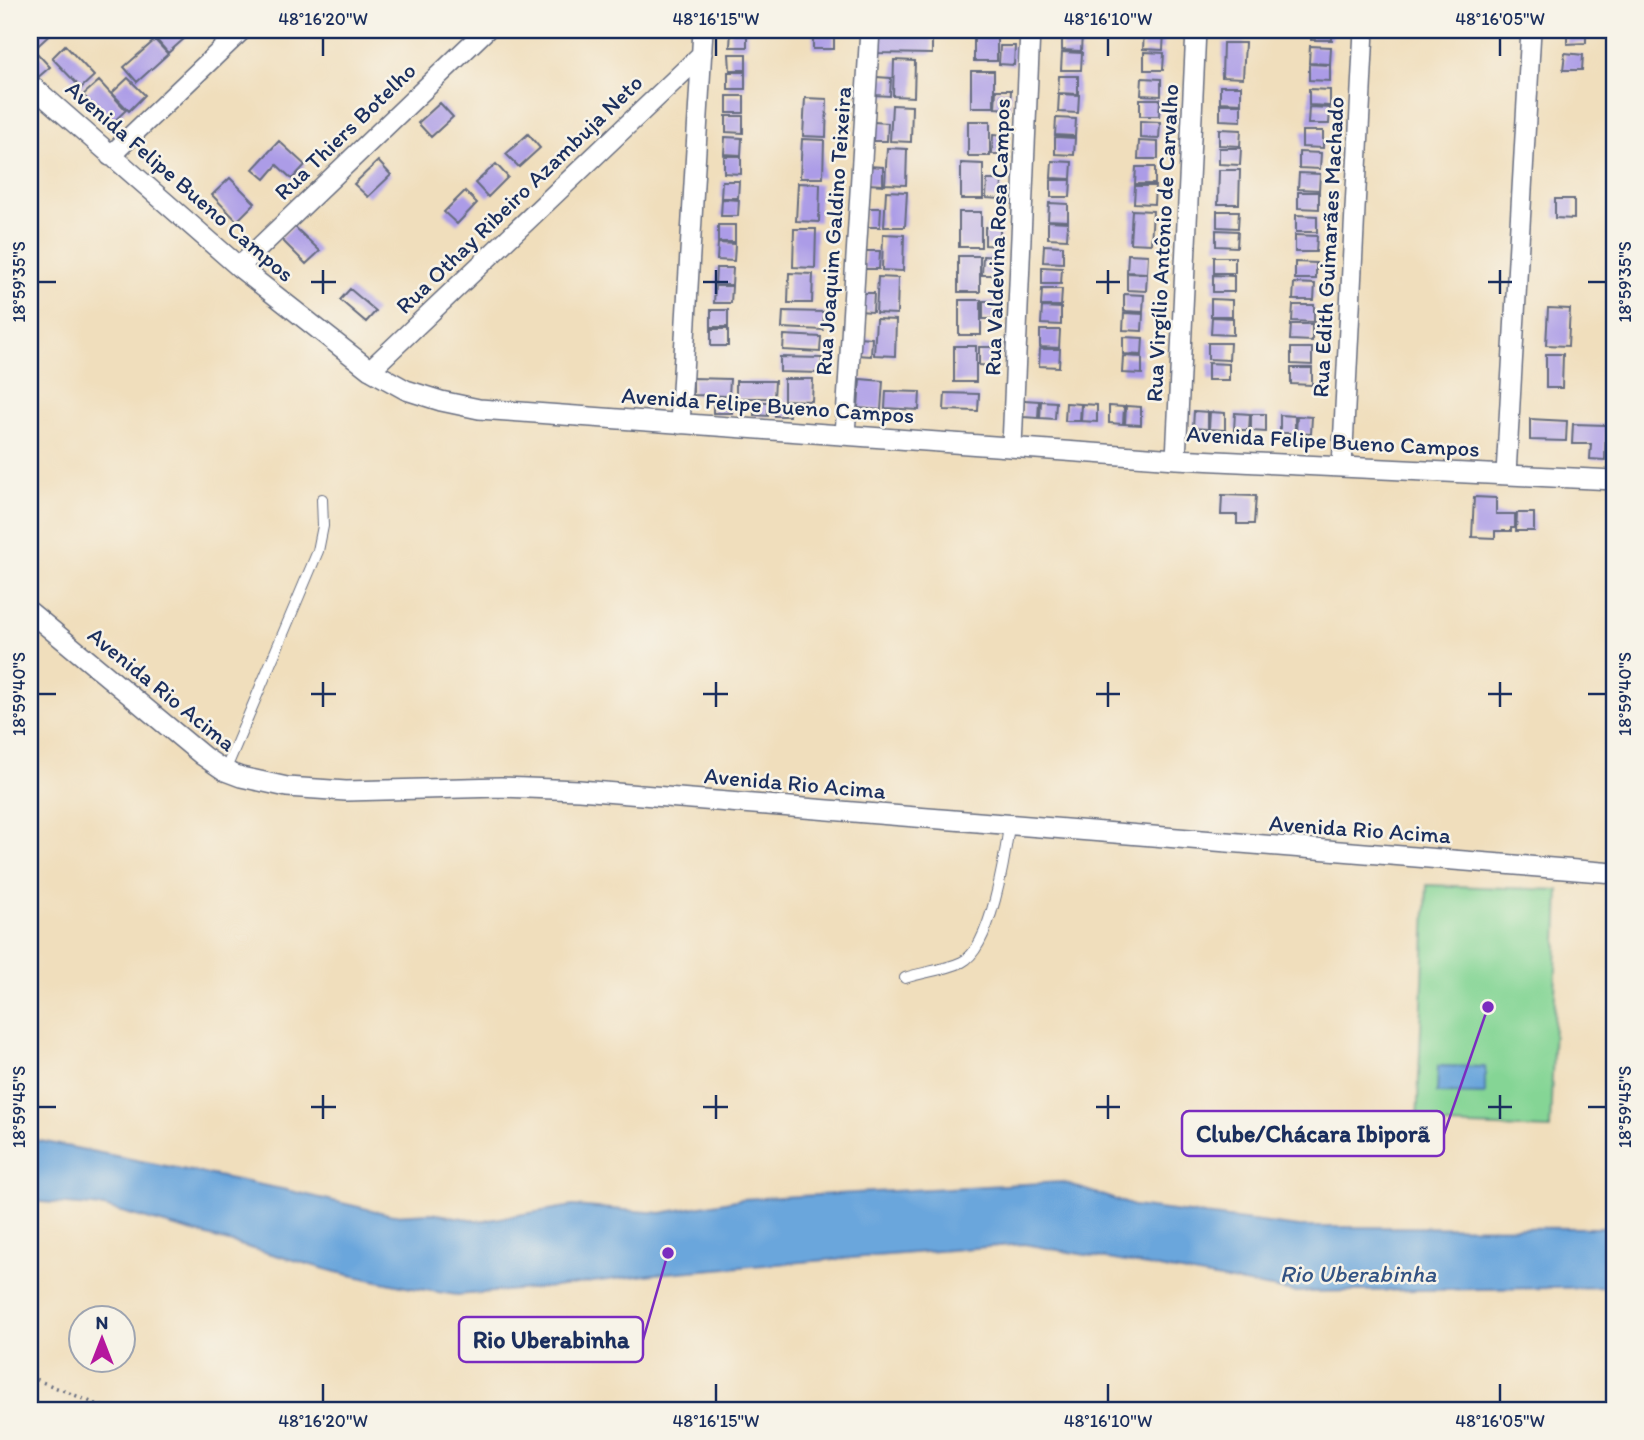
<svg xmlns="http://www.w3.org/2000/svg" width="1644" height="1440" viewBox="0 0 1644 1440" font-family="Itim,sans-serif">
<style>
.green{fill:#85d595;stroke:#50827a;stroke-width:2}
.water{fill:#6ba6dc;stroke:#436a9d;stroke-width:2}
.building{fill:#ac9ce7}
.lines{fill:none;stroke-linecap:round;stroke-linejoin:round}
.lane-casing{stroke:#666c7f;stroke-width:12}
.street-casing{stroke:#666c7f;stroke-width:22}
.path{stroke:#666c7f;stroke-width:3.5;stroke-dasharray:2 5;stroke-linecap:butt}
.lane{stroke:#fff;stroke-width:10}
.street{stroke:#fff;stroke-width:19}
.ticks{fill:none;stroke:#1b2f5e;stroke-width:2.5}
.labels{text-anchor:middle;stroke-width:5;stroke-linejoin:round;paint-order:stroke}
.street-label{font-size:23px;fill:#1b2f5e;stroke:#f7f3e8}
.water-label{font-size:24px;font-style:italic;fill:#335384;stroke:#f7f3e8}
.leader{fill:none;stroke:#7b2cbf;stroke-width:2.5}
.callout-dot{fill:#7b2cbf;stroke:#f7f3e8;stroke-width:2.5}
.callout{fill:#f7f3e8;stroke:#7b2cbf;stroke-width:2.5}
.callout-label{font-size:24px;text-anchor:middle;font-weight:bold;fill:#1b2f5e}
.neatline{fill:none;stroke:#1b2f5e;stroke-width:2.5}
.ticks-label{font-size:18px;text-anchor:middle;fill:#1b2f5e}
</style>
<rect width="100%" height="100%" fill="#f7f3e8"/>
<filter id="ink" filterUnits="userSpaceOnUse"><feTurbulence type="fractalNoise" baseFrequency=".0143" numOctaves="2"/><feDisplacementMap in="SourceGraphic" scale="14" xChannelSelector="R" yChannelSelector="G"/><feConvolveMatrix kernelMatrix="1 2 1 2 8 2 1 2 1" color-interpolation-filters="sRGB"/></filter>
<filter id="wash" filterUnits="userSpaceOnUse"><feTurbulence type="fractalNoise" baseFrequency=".00686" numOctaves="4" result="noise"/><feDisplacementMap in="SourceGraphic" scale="28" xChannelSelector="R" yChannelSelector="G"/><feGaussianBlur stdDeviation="1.57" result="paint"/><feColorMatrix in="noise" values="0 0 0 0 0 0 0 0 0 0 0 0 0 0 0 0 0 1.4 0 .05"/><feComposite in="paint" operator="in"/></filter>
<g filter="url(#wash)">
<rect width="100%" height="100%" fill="#f0debc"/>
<path class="green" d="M1427 885 1559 890 1550 1129 1417 1124Z"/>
<path class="water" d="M1438 1066 1485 1067V1094L1437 1093Z
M30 1139 282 1189 393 1215 431 1213 482 1221 573 1206 661 1213 742 1199 1062 1182 1134 1206 1299 1227 1614 1228V1287L1294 1292 1024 1244 654 1274 554 1287 457 1295 406 1287 336 1272 104 1207 30 1201Z"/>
<g id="blocks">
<path class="building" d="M30 30H55L30 53Z
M164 30H194L168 53 155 38Z
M731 30H747V47H730Z
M814 30H834V34H814Z
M974 30H997V61H974Z
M1311 30H1332V40H1311Z
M1567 30H1586V43L1567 44Z
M879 31 932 33V54L878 53Z
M1144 32H1164L1163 50 1143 49Z
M1062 33 1082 34 1081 51 1062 50Z
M813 35 834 36V49H813Z
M155 40 168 54 137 82 124 67Z
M1223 43H1245L1243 78 1222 77Z
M65 45 94 76 81 88 52 58Z
M1000 46H1015L1014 65 999 64Z
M1310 46 1331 47 1330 64 1309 63Z
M36 52 50 67 36 79 30 72V57Z
M1062 52 1082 53 1081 70H1061Z
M1144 52 1164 53 1163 70H1144Z
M1565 53 1583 55 1582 70H1563Z
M729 54H746V70H730Z
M894 60 915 61 914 97 893 96Z
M1309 64 1330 65V81L1309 80Z
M971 71H994V107H971Z
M728 72H745V89H728Z
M1059 76H1078V94L1058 93Z
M876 77 891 78 890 96 875 95Z
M128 78 145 95 129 111 112 93Z
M1142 78 1161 79V96L1141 95Z
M99 81 126 110 111 124 83 95Z
M1220 86H1241V103L1220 102Z
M1309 89 1330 90V106L1309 105Z
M996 90H1011L1010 109 995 108Z
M1059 94 1079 95 1078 113 1058 112Z
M727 96H744V113H727Z
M805 98 827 99 826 137 803 136Z
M1140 99H1160L1159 116H1140Z
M440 103 453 117 431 137 418 123Z
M1220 104H1241V121L1220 120Z
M892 105 912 106 911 142 890 141Z
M1309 107 1330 108 1329 124H1308Z
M726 116H743V133L726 132Z
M1056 118 1076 119 1075 136 1055 135Z
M968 121H990V156H968Z
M1140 121 1160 122 1159 139 1140 138Z
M873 122 888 123 887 141H872Z
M1219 129 1241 130 1240 146 1219 145Z
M1302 131H1323V148L1302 147Z
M528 134 540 148 519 167 506 154Z
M993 135 1008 136 1007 154H992Z
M725 137 742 138 741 155 724 154Z
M1055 137 1075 138 1074 155 1055 154Z
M802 139 824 140 823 178H800Z
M279 141 305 165 292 179 277 165 265 179 253 169Z
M1139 141 1158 142V159H1138Z
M887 148 907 149 906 185 885 184Z
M1219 148H1241L1240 165 1219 164Z
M1299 152 1321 153 1320 169 1299 168Z
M724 156H741V174L724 173Z
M378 161 391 175 368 197 354 184Z
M1052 161 1072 162 1071 179 1051 178Z
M961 163 983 164V199H961Z
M496 164 508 177 488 197 475 183Z
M868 166 883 167V185L868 184Z
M1136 167H1155V184H1135Z
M1219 170H1240L1239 204H1218Z
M1299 173 1320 174 1319 190 1298 189Z
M230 178 255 203 237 221 212 195Z
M987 180H1002L1001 199 986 198Z
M1051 180H1071L1070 197H1051Z
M722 181H739L738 198H721Z
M798 183 820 184 819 222 796 221Z
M1135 186H1155L1154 204 1134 203Z
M465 191 477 203 457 224 444 212Z
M886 191 907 192 905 227H884Z
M1298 192H1319V209L1298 208Z
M722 199 739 200 738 216H721Z
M1555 199H1574V219L1555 218Z
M1049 203 1068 204V221L1048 220Z
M866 208H881L880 227H865Z
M1132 210 1153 211 1151 244 1130 243Z
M1217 211H1239L1238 228 1217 227Z
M959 212H981V247H959Z
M1296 215 1317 216V232H1296Z
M1048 221 1068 222 1067 239 1048 238Z
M718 225H735V242H718Z
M294 226 320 251 306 264 281 239Z
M985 227H1000V246L985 245Z
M794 229H816L815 268 793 267Z
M1216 230 1238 231 1237 247 1216 246Z
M883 234 904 235 903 271 882 270Z
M1295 235 1317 236 1316 252H1295Z
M718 243 735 244 734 261 717 260Z
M1044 245 1063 246V263L1043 262Z
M865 251H880L879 269H864Z
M1128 254 1148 255 1147 273 1127 272Z
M958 256H980V292H958Z
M983 256 998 257 997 275H982Z
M1214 257H1235V273H1214Z
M1295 262 1316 263V279H1295Z
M1042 267 1062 268 1061 284H1042Z
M716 268H733L732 285H715Z
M789 273 813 274 812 303H788Z
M1127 273 1147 274 1146 291 1127 290Z
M1213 275 1234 276V292H1213Z
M878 277 898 278 897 314 876 313Z
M1294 283 1315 284 1314 300H1293Z
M715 286H732L731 303H714Z
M350 289 376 311 366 322 340 300Z
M1042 289H1062L1061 306H1041Z
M859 293H874L873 312 858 311Z
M1124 294 1144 295 1143 312 1124 311Z
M1211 299 1232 300V316H1211Z
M959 300H981V335H959Z
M983 301H997V319H983Z
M1293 305H1314V322L1292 321Z
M1042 307 1061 308V325L1041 324Z
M1548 308 1570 309 1568 346 1546 345Z
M711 310H728V327H711Z
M783 311 824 312 823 330 782 328Z
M1124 313 1143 314 1142 331 1123 330Z
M1212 317 1233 318V335L1211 334Z
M876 319 896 320 895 356 874 355Z
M1291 324H1312V341L1290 340Z
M711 329H728V346H711Z
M1040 330H1060L1059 348 1040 347Z
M784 335 821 337 820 352 783 350Z
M857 337 872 338 871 356 856 355Z
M1123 337 1143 338 1142 355 1123 354Z
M1208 343H1230L1229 360 1208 359Z
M954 346H976V382H954Z
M979 347H994L993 366 979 365Z
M1291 348H1312V365L1291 364Z
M1040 349H1060L1059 367 1039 366Z
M1546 354H1563L1562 388H1546Z
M1123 356 1142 357V374L1122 373Z
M780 357 822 358 821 373 780 372Z
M1208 363 1229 364V380H1208Z
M1291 368H1312V385L1291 384Z
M693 378 730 379 729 396 693 395Z
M784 379H813L812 401 784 400Z
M860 379 883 381 881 410 858 408Z
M736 381H775L774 398H736Z
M886 391 920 392 919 410 885 408Z
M945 393 979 394 978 411 944 410Z
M713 400H732V413H713Z
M1024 400 1039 401 1038 418 1023 417Z
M1041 401 1056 402 1055 419 1040 418Z
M754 402H768V416L754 415Z
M775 402H789V416H775Z
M1066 403 1081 404 1080 421H1065Z
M1082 404 1097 405V422L1081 421Z
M1109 406 1124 407 1123 424 1109 423Z
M1126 406 1141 407V425L1125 424Z
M1194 411 1208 412V429L1193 428Z
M1210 412 1225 413V430L1209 429Z
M1235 413 1250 414 1249 430H1234Z
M1251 414H1266V432L1251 431Z
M1280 415 1295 416V433H1280Z
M1297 416 1312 417 1311 434 1296 433Z
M1530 419 1567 421 1566 441 1530 440Z
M1573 424 1606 425 1605 460 1590 459 1591 444H1572Z
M1222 495 1256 496 1254 524H1237V515H1221Z
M1474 497 1496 498V514H1515V528H1511V531H1495V538L1472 537Z
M1517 513H1534V531H1516Z"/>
</g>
</g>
<g filter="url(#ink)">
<use href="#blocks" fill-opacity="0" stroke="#666c7f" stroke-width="2"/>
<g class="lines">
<defs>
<path id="lane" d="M225 771 318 551 323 526 322 499
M905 978C923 972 945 970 962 962 991 948 1005 856 1009 826"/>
<path id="street" d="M30 84 239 267 370 370 406 390 441 401 479 409 1176 459 1614 480
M110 156 242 30
M239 267 486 30
M370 370 702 54
M680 424 703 30
M845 435 870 30
M1012 446 1030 30
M1176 459 1196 30
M1342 467 1364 30
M1506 474 1531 30
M30 612 203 756 225 771 241 777 287 787 346 791 501 787 579 790 1614 873"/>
</defs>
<use href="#lane" class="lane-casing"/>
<use href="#street" class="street-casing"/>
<path class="path" d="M30 1377 111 1410"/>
<use href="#lane" class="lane"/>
<use href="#street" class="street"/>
</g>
</g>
<path class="ticks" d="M323 38V56M716 38V56M1108 38V56M1500 38V56M323 270V294M716 270V294M1108 270V294M1500 270V294M38 282H56M311 282H336M703 282H728M1096 282H1120M1488 282H1512M1588 282H1606M323 682V707M716 682V707M1108 682V707M1500 682V707M38 694H56M311 694H336M703 694H728M1096 694H1120M1488 694H1512M1588 694H1606M323 1095V1119M716 1095V1119M1108 1095V1119M1500 1095V1119M38 1107H56M311 1107H336M703 1107H728M1096 1107H1120M1488 1107H1512M1588 1107H1606M323 1384V1402M716 1384V1402M1108 1384V1402M1500 1384V1402"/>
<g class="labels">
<g class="street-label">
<text transform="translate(345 131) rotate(-44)" y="8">Rua Thiers Botelho</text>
<text transform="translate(180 181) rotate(41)" y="8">Avenida Felipe Bueno Campos</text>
<text transform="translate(519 194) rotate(-44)" y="8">Rua Othay Ribeiro Azambuja Neto</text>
<text transform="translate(833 231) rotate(-86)" y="8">Rua Joaquim Galdino Teixeira</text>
<text transform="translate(997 237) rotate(-88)" y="8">Rua Valdevina Rosa Campos</text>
<text transform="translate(1162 243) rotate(-87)" y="8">Rua Virgílio Antônio de Carvalho</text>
<text transform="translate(1328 247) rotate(-87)" y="8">Rua Edith Guimarães Machado</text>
<text transform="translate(768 405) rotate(4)" y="8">Avenida Felipe Bueno Campos</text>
<text transform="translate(1333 441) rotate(3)" y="8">Avenida Felipe Bueno Campos</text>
<text transform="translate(162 689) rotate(39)" y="8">Avenida Rio Acima</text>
<text transform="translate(795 783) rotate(5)" y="8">Avenida Rio Acima</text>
<text transform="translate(1360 829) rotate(4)" y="8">Avenida Rio Acima</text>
</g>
<g class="water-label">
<text x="1358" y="1282">Rio Uberabinha</text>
</g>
</g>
<path class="leader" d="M1488 1007L1444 1134M668 1253L643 1340"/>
<g class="callout-dot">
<circle cx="1488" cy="1007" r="7"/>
<circle cx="668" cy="1253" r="7"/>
</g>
<g class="callout">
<rect x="1182" y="1111" width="262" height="45" rx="7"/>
<rect x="459" y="1317" width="184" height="45" rx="7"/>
</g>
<g class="callout-label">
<text x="1313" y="1142">Clube/Chácara Ibiporã</text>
<text x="551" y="1348">Rio Uberabinha</text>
</g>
<rect width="1644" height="1440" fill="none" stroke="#f7f3e8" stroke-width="77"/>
<g transform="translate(102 1339)"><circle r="33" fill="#f7f3e8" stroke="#9fa5b1" stroke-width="2"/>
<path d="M0-5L12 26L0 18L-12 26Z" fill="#b5179e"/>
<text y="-10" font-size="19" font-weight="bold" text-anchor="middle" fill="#1b2f5e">N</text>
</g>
<rect x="38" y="38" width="1568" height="1364" class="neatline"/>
<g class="ticks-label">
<text x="323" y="25">48°16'20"W</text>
<text x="716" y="25">48°16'15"W</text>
<text x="1108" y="25">48°16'10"W</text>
<text x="1500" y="25">48°16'05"W</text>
<text transform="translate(19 282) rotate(-90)" y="6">18°59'35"S</text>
<text transform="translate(1625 282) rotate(-90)" y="6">18°59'35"S</text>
<text transform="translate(19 694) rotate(-90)" y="6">18°59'40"S</text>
<text transform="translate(1625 694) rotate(-90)" y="6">18°59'40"S</text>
<text transform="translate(19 1107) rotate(-90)" y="6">18°59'45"S</text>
<text transform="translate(1625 1107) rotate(-90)" y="6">18°59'45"S</text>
<text x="323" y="1427">48°16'20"W</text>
<text x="716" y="1427">48°16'15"W</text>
<text x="1108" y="1427">48°16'10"W</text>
<text x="1500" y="1427">48°16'05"W</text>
</g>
</svg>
